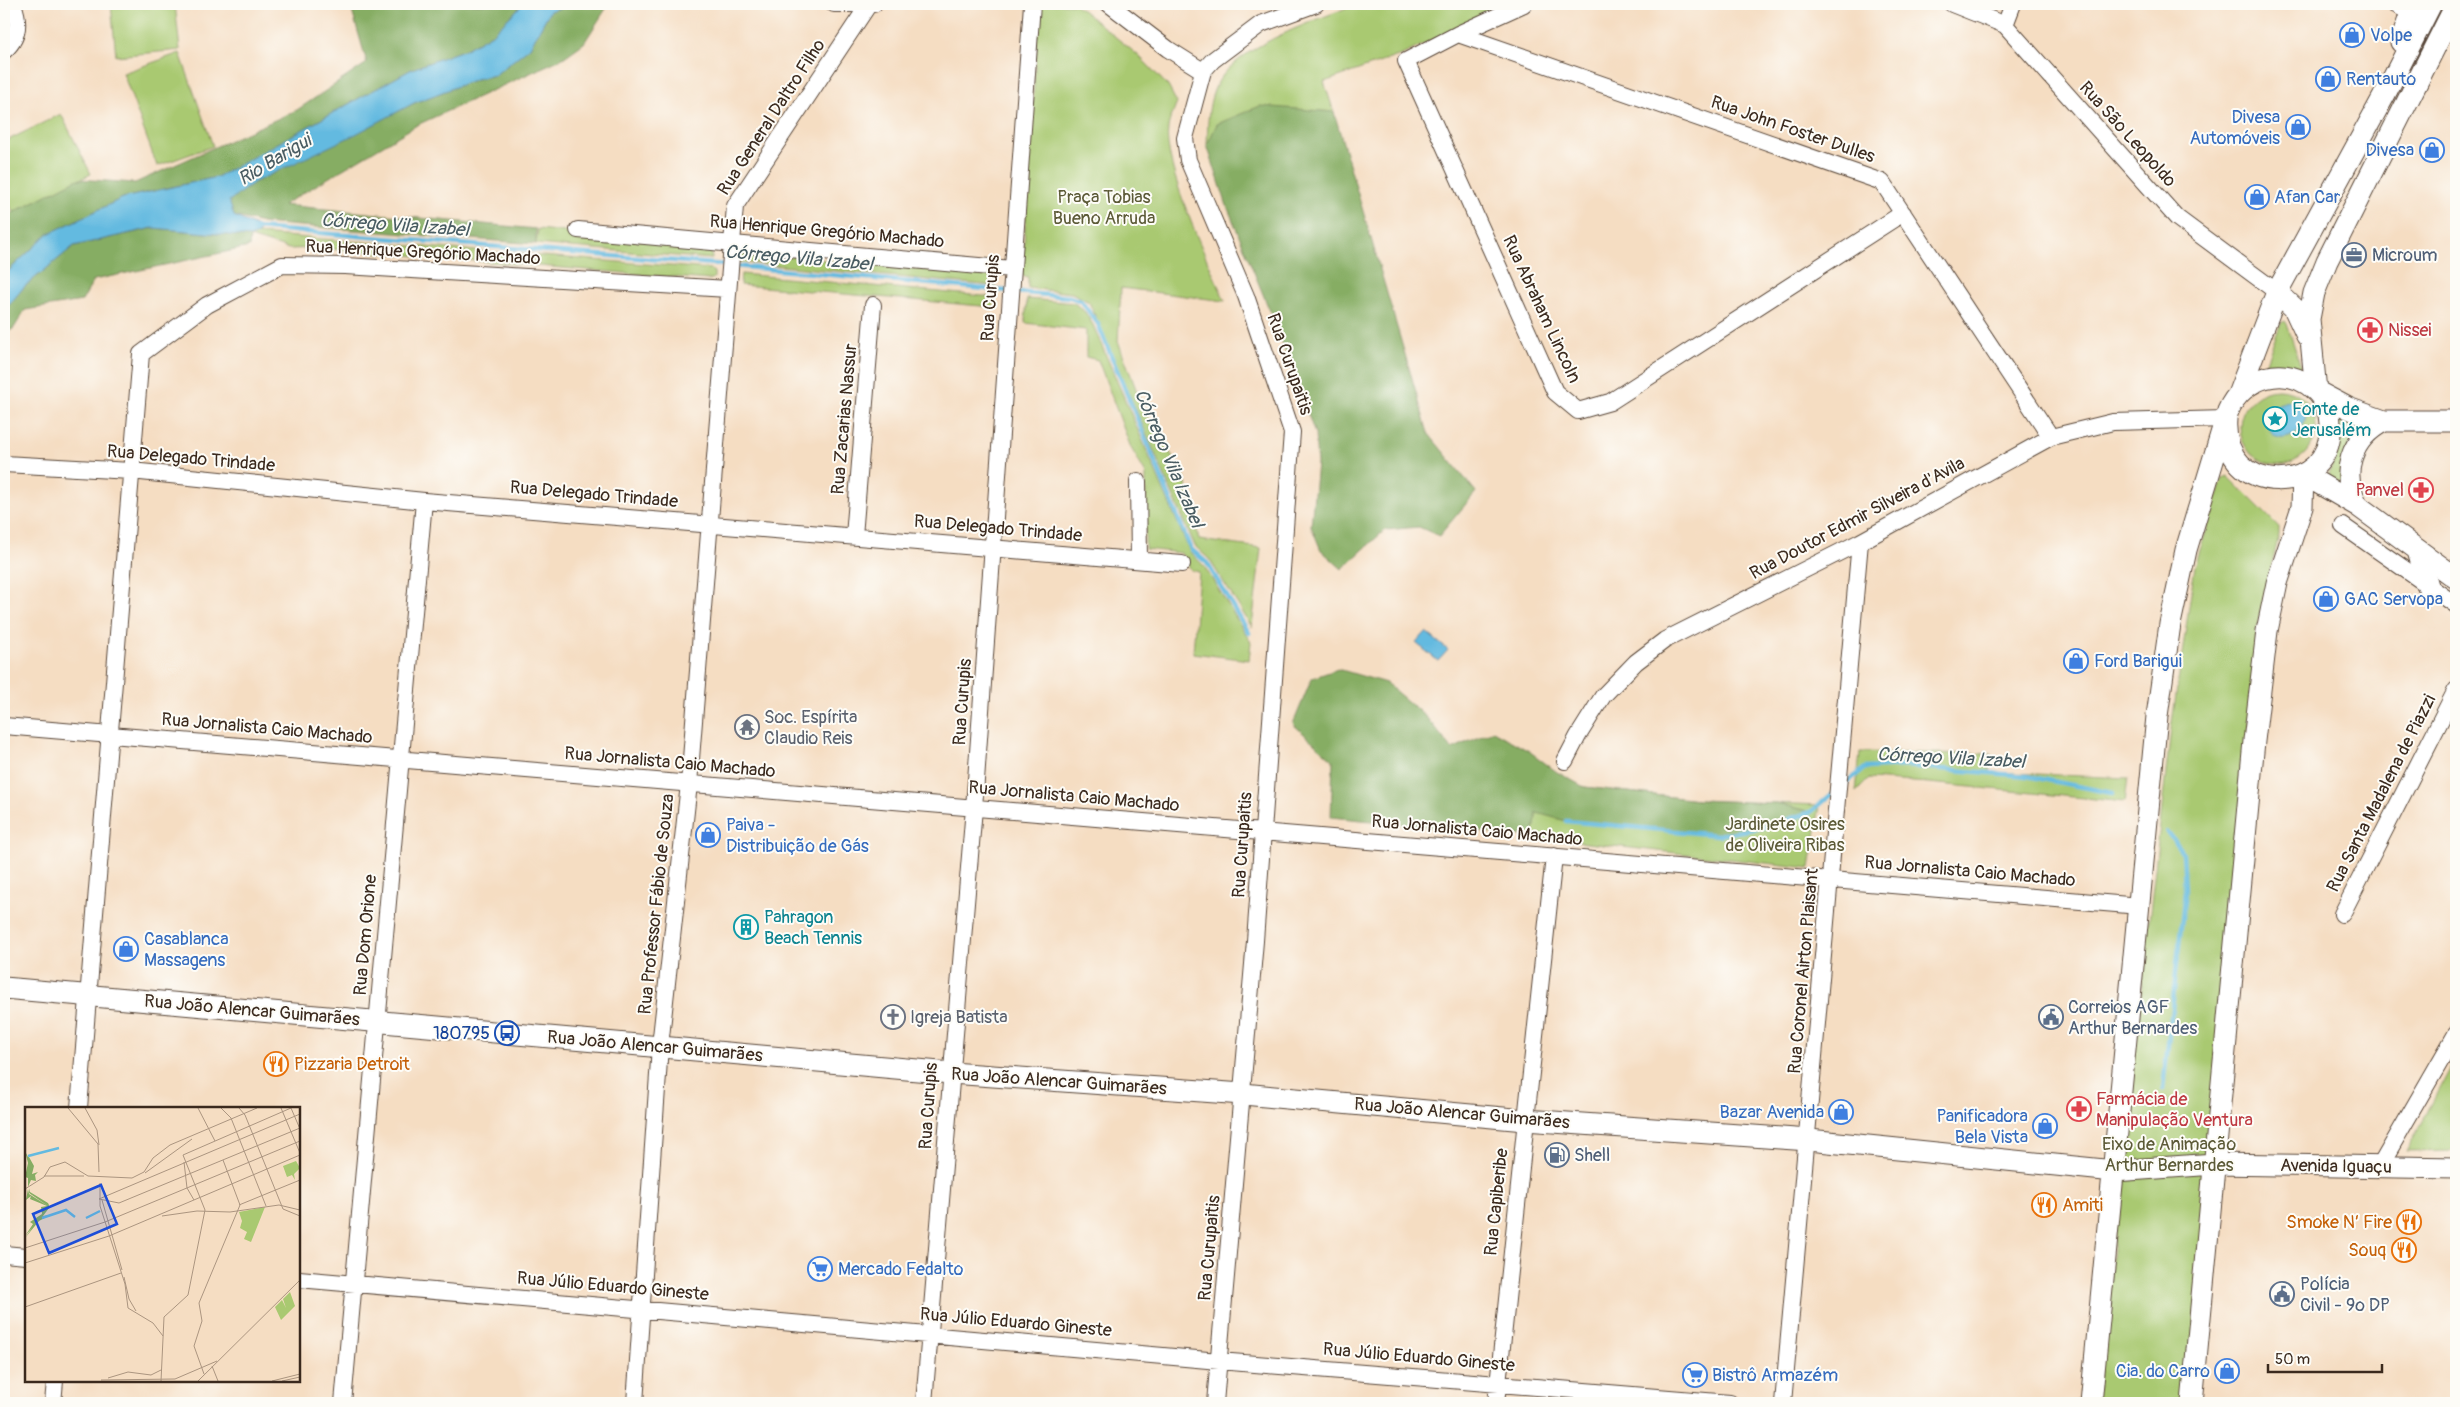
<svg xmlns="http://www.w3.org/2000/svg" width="2460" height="1407" viewBox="0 0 2460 1407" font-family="Pangolin,sans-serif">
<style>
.green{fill:#a9c971;stroke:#727a48}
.forest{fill:#86ad63;stroke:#606c40}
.water{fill:#64bae0;stroke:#50727f}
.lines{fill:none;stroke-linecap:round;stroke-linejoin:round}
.stream{stroke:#64bae0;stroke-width:4.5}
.minor-casing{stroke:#574537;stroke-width:18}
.major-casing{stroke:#574537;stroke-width:23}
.minor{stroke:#fff;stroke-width:16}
.major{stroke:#fff;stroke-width:21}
.labels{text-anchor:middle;stroke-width:4;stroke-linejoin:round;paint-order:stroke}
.shop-label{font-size:18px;fill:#366cbe;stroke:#fdfcf7;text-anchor:start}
.street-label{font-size:18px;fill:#3b2a1e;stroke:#fdfcf7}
.park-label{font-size:18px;fill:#5c5a37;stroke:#fdfcf7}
.service-label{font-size:18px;fill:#4e5e75;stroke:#fdfcf7;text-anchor:start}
.health-label{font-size:18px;fill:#be3a42;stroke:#fdfcf7;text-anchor:start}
.culture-label{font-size:18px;fill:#0d838f;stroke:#fdfcf7;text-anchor:start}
.worship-label{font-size:18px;fill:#5b616d;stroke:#fdfcf7;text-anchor:start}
.transit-label{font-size:18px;fill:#164399;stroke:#fdfcf7;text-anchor:end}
.food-label{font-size:18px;fill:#c56008;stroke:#fdfcf7;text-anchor:start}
.water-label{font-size:19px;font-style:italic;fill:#495c62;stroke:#fdfcf7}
.inset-river{fill:none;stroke:#64bae0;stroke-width:2.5}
.inset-road{fill:none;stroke:#ab9580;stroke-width:1}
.view{fill:#1d4ed8;fill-opacity:0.15;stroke:#1d4ed8;stroke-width:2.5}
.inset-edge{fill:none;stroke:#3b2a1e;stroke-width:2.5}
</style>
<rect width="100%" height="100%" fill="#fdfcf7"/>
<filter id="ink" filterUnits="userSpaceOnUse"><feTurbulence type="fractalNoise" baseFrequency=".02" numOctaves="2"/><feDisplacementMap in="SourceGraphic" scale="10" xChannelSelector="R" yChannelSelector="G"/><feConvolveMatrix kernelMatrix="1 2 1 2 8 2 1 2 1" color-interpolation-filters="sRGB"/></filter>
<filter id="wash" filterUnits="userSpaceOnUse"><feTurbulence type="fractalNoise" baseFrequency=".0096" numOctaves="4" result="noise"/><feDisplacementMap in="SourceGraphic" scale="20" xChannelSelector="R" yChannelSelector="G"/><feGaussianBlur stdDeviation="1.12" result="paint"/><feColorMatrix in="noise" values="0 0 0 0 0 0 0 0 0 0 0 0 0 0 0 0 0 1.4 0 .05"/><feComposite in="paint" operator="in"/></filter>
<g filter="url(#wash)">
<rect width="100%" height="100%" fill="#f5ddc2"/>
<path class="green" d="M111 4H175L180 50 116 56Z
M1039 4H1075L1139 56 1168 86 1177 103C1174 111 1169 119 1168 128 1162 166 1209 263 1225 301L1121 288 1118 341 1145 413 1184 475 1199 540 1261 548 1252 627 1209 559 1195 546 1089 302 1072 293 1028 288V277L1022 276Z
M1356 4H1508L1404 54 1324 82 1334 112 1260 107 1207 145C1208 123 1207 98 1220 79 1246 42 1316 21 1356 4Z
M180 53 213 146 157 166 123 73Z
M61 114 91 174 13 212 4 192V142Z
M538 229 711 248 712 259 536 244Z
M258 234 710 269 714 272V278L709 280 319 248 289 249 250 237Z
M740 252 996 276 995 286 739 262Z
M741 274 994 297 993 307 740 285Z
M1027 299 1074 303 1085 312 1093 325 1190 552 1204 566 1251 642 1249 660 1193 653 1199 572 1191 570 1181 553 1145 549 1146 474 1131 448 1098 360 1086 357V330L1025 323Z
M2285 321 2287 324 2303 373 2263 370 2281 323Z
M2240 427a38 38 0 1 1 76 0a38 38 0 1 1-76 0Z
M2336 411 2363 427 2346 488 2325 479C2338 460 2339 433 2336 411Z
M2228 476 2279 527V535L2257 626 2215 1164 2188 1403H2097L2125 1131 2171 729 2195 566 2223 478Z
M1860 752 1991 754 1990 772 2128 778 2125 802 1929 783 1869 779 1856 792Z
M1541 782 1698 800 1820 805 1810 868 1533 837Z
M2456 1058V1151L2406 1152Z"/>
<path class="forest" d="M350 4H523L492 34 466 49 412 69 217 177 123 198 48 234 4 275V207L8 215 78 179 135 183 297 110 367 63Z
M564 4H609L584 43 563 58 417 125 283 205 536 229V244L262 223 234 216 228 201 255 182 414 103 476 79 495 75 530 47 550 11 563 7Z
M1260 106 1334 112 1428 433 1476 492 1439 536 1419 527 1385 530 1342 569 1321 550 1311 526 1317 463 1315 434 1278 331 1227 206 1207 145 1217 124Z
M153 228 250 237 249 247 94 280 82 301 25 310 14 328 4 335V311L24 287 74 246Z
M1338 669 1386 683 1426 717 1452 749 1493 731 1529 751 1557 772 1584 787 1698 800 1777 803 1811 812 1765 827 1718 835 1566 821 1537 813 1533 837 1331 817 1333 760 1293 724 1312 678Z"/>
<path class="water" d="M523 4H564L563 7 550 11 530 47 495 75 476 79 414 103 356 134 255 182 229 201 234 216 260 228 258 234 250 237 153 228 74 246 24 287 4 311V275L48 234 123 198 217 177 412 69 466 49 492 34Z
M2288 401C2338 414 2266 469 2268 415L2275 405Z
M1426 632 1448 650 1438 661 1416 643Z"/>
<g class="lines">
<path class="stream" d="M256 228 727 265
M734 266 1008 291
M1016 292 1070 297 1081 301 1098 324 1191 549 1207 563 1249 633
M1842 786 1865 768 1905 766 2027 776 2112 793
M1566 821 1718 835 1765 827 1811 812 1832 794
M2163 1089 2185 891 2183 853 2167 832"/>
</g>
</g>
<g filter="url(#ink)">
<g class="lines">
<defs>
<path id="minor" d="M834 4H874
M1109 4 1168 49 1203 71
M1524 4 1458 34 1406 61 1555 392 1578 411 1610 402 1903 213
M1952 4 2005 25 2177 218 2277 292
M2394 4 2410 12
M2005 25 2013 4
M1458 34 1882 182 2051 437
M4 51C19 38 20 22 13 4
M578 230 1012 269
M4 464 131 471 424 501 1182 564
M1138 481 1139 560
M2343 526 2456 605
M854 536 873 305
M4 726 2140 906
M1565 761 1578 736 1603 696 1636 662 1665 640 1860 542 2051 437 2113 422 2226 419
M2342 914 2456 690
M79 1108 141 354 207 305 282 265 345 266 728 289
M2380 1166 2456 1034
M4 1254 26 1256
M299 1279 1219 1361 1730 1403
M53 1403 55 1381
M343 1403 424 501
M635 1403 660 1046 689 784 735 206 869 4
M924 1403 974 808 1032 4
M1215 1403 1255 941 1292 432 1246 296 1188 160 1185 138 1203 71 1213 60 1261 24 1316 4
M1496 1403 1554 856
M1783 1403C1811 1116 1832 829 1860 542"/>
<path id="major" d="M2401 42 2414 4
M2277 292 2294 308 2307 336
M2316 391 2309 319 2314 293 2327 261 2456 5
M2316 391 2348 408 2384 421H2456
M2239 392 2277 292 2385 94 2431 4
M2303 474 2358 506 2456 578
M2358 506C2339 473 2351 438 2384 421
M2418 551 2428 586
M4 988 951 1073 1243 1094 1525 1120 1809 1140 2114 1171 2215 1164 2456 1168
M2091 1403 2157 716 2170 624 2186 550 2228 411C2242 377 2286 363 2315 390 2324 398 2330 412 2330 424 2335 498 2220 500 2226 419
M2192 1403 2254 741 2267 631 2277 583 2302 507 2303 474"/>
</defs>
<use href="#minor" class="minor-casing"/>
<use href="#major" class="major-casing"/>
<use href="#minor" class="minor"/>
<use href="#major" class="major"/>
</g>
</g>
<defs>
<symbol id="shop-ring" viewBox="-11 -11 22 22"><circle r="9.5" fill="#fdfcf7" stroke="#3f7fe0" stroke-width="1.5"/><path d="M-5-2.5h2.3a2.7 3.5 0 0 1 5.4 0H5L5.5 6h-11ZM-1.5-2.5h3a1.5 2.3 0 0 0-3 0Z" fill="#3f7fe0"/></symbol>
<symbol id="office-ring" viewBox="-11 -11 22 22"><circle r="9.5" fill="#fdfcf7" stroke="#5c6f8a" stroke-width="1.5"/><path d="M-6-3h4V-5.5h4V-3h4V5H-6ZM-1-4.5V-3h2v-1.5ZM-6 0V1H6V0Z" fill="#5c6f8a"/></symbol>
<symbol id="pharmacy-ring" viewBox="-11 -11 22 22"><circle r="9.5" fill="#fdfcf7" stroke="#e0444e" stroke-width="1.5"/><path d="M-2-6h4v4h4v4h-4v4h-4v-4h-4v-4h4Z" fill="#e0444e"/></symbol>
<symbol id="sight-ring" viewBox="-11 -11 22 22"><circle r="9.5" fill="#fdfcf7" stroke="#0f9aa8" stroke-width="1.5"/><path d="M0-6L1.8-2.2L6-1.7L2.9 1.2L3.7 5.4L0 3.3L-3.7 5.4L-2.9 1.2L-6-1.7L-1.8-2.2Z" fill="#0f9aa8"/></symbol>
<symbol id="temple-ring" viewBox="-11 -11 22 22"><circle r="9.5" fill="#fdfcf7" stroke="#6b7280" stroke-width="1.5"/><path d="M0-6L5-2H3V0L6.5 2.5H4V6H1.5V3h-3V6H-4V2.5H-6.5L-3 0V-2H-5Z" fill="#6b7280"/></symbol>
<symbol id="building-ring" viewBox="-11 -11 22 22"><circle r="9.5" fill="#fdfcf7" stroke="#0f9aa8" stroke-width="1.5"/><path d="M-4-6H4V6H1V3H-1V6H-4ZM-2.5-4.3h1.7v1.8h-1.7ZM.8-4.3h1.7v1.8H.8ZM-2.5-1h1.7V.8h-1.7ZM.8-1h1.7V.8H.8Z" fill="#0f9aa8"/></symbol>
<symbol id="church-ring" viewBox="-11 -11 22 22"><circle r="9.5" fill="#fdfcf7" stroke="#6b7280" stroke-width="1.5"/><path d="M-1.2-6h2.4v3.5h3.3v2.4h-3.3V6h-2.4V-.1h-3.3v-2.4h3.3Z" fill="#6b7280"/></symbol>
<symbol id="civic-ring" viewBox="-11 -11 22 22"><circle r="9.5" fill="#fdfcf7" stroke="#5c6f8a" stroke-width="1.5"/><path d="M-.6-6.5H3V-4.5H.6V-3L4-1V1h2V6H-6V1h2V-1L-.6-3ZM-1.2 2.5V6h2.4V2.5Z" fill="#5c6f8a"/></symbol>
<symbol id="bus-ring" viewBox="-11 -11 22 22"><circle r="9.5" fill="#fdfcf7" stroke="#1a4fb4" stroke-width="1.5"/><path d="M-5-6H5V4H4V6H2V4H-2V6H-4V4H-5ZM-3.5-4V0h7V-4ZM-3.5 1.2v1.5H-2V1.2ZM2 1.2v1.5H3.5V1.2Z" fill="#1a4fb4"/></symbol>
<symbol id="restaurant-ring" viewBox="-11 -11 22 22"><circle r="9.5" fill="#fdfcf7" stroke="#e8710a" stroke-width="1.5"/><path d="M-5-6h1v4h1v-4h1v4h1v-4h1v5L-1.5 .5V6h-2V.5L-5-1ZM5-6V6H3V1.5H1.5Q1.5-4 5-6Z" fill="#e8710a"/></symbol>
<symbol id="fuel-ring" viewBox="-11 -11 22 22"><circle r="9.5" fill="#fdfcf7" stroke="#5c6f8a" stroke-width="1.5"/><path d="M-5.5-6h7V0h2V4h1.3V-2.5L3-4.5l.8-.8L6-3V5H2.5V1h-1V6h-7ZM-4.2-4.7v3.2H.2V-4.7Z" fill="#5c6f8a"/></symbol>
<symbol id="supermarket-ring" viewBox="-11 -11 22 22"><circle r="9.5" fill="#fdfcf7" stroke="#3f7fe0" stroke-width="1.5"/><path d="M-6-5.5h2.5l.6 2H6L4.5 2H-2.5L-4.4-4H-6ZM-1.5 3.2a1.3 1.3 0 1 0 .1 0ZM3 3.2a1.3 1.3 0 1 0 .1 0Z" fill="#3f7fe0"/></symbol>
</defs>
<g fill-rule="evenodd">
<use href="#shop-ring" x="2338" y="21" width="28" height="28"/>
<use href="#shop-ring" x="2314" y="65" width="28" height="28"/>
<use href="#shop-ring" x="2284" y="113" width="28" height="28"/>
<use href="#shop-ring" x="2418" y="136" width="28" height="28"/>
<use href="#shop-ring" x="2243" y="183" width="28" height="28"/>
<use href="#office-ring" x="2340" y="241" width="28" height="28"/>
<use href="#pharmacy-ring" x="2356" y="316" width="28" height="28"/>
<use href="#sight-ring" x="2261" y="405" width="28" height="28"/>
<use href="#pharmacy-ring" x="2407" y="476" width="28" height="28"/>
<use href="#shop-ring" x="2312" y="585" width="28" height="28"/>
<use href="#shop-ring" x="2062" y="647" width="28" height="28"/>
<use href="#temple-ring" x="733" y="713" width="28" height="28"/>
<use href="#shop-ring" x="694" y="821" width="28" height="28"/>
<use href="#building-ring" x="732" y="913" width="28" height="28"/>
<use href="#shop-ring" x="112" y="935" width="28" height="28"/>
<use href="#church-ring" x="879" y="1003" width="28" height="28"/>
<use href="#civic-ring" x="2037" y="1003" width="28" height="28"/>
<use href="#bus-ring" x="493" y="1019" width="28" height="28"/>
<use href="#restaurant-ring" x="262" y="1050" width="28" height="28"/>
<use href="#pharmacy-ring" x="2065" y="1095" width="28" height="28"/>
<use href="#shop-ring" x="1827" y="1098" width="28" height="28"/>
<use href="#shop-ring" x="2031" y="1112" width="28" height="28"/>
<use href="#fuel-ring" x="1543" y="1141" width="28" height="28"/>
<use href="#restaurant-ring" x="2030" y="1191" width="28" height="28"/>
<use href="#restaurant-ring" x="2395" y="1208" width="28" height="28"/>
<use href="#restaurant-ring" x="2390" y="1236" width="28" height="28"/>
<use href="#supermarket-ring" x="806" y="1255" width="28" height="28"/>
<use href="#civic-ring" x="2268" y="1280" width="28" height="28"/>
<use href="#shop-ring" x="2213" y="1357" width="28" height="28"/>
<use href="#supermarket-ring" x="1681" y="1361" width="28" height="28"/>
</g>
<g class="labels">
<g class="shop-label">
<text x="2370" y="41">Volpe</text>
<text x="2346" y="85">Rentauto</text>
<text x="2280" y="123" text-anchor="end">Divesa<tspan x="2280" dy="21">Automóveis</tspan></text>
<text x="2414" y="156" text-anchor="end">Divesa</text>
<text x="2274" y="203">Afan Car</text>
<text x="2344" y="605">GAC Servopa</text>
<text x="2094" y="667">Ford Barigui</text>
<text x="726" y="831">Paiva -<tspan x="726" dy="21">Distribuição de Gás</tspan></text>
<text x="144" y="945">Casablanca<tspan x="144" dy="21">Massagens</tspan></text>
<text x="1824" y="1118" text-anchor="end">Bazar Avenida</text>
<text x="2028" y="1122" text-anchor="end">Panificadora<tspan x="2028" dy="21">Bela Vista</tspan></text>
<text x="838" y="1275">Mercado Fedalto</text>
<text x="2210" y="1377" text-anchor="end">Cia. do Carro</text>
<text x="1712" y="1381">Bistrô Armazém</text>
</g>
<g class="street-label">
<text transform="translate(771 117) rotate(-57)" y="6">Rua General Daltro Filho</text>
<text transform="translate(1793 129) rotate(19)" y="6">Rua John Foster Dulles</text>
<text transform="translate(2128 134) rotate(48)" y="6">Rua São Leopoldo</text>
<text transform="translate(827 231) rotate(5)" y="6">Rua Henrique Gregório Machado</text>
<text transform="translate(423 252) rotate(3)" y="6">Rua Henrique Gregório Machado</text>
<text transform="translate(990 298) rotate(-86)" y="6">Rua Curupis</text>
<text transform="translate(1542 309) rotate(65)" y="6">Rua Abraham Lincoln</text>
<text transform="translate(1290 364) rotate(71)" y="6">Rua Curupaitis</text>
<text transform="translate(844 419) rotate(-85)" y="6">Rua Zacarias Nassur</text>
<text transform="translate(191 458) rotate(5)" y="6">Rua Delegado Trindade</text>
<text transform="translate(594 494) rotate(5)" y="6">Rua Delegado Trindade</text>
<text transform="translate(1857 518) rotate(-28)" y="6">Rua Doutor Edmir Silveira d'Avila</text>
<text transform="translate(998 528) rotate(5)" y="6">Rua Delegado Trindade</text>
<text transform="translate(962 702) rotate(-86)" y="6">Rua Curupis</text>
<text transform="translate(267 728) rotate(5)" y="6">Rua Jornalista Caio Machado</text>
<text transform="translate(670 762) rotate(5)" y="6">Rua Jornalista Caio Machado</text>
<text transform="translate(2381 793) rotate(-63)" y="6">Rua Santa Madalena de Piazzi</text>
<text transform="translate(1074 796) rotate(5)" y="6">Rua Jornalista Caio Machado</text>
<text transform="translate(1477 830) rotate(5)" y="6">Rua Jornalista Caio Machado</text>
<text transform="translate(1242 845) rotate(-86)" y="6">Rua Curupaitis</text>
<text transform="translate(1970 871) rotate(5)" y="6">Rua Jornalista Caio Machado</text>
<text transform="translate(656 904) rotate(-84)" y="6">Rua Professor Fábio de Souza</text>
<text transform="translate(365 935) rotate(-85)" y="6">Rua Dom Orione</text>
<text transform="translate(1803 971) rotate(-85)" y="6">Rua Coronel Airton Plaisant</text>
<text transform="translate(252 1010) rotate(5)" y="6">Rua João Alencar Guimarães</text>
<text transform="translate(655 1046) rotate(5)" y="6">Rua João Alencar Guimarães</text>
<text transform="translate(1059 1081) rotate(4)" y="6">Rua João Alencar Guimarães</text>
<text transform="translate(928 1106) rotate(-86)" y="6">Rua Curupis</text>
<text transform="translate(1462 1113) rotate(5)" y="6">Rua João Alencar Guimarães</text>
<text transform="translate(2336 1166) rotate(1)" y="6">Avenida Iguaçu</text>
<text transform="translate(1496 1202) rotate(-84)" y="6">Rua Capiberibe</text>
<text transform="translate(1209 1248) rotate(-85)" y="6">Rua Curupaitis</text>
<text transform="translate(613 1286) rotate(5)" y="6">Rua Júlio Eduardo Gineste</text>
<text transform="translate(1016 1322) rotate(5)" y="6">Rua Júlio Eduardo Gineste</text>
<text transform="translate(1419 1357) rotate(5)" y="6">Rua Júlio Eduardo Gineste</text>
</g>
<g class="park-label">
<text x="1104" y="203">Praça Tobias<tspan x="1104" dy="21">Bueno Arruda</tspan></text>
<text x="1785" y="830">Jardinete Osires<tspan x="1785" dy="21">de Oliveira Ribas</tspan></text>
<text x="2169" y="1150">Eixo de Animação<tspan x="2169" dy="21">Arthur Bernardes</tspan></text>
</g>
<g class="service-label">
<text x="2372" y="261">Microum</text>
<text x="2068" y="1013">Correios AGF<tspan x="2068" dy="21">Arthur Bernardes</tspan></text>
<text x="1574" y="1161">Shell</text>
<text x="2300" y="1290">Polícia<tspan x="2300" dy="21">Civil - 9º DP</tspan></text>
</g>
<g class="health-label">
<text x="2388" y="336">Nissei</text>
<text x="2404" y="496" text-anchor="end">Panvel</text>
<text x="2096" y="1105">Farmácia de<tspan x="2096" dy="21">Manipulação Ventura</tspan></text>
</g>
<g class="culture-label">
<text x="2292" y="415">Fonte de<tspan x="2292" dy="21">Jerusalém</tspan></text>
<text x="764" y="923">Pahragon<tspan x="764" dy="21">Beach Tennis</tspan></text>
</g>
<g class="worship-label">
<text x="764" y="723">Soc. Espírita<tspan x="764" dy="21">Claudio Reis</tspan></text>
<text x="910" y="1023">Igreja Batista</text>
</g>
<g class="transit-label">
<text x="490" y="1039">180795</text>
</g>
<g class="food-label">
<text x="294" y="1070">Pizzaria Detroit</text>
<text x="2062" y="1211">Amiti</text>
<text x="2392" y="1228" text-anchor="end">Smoke N’ Fire</text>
<text x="2386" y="1256" text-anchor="end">Souq</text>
</g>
<g class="water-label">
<text transform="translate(274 159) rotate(-31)" y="7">Rio Barigui</text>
<text transform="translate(395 224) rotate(4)" y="7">Córrego Vila Izabel</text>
<text transform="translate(799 257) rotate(5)" y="7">Córrego Vila Izabel</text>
<text transform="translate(1170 458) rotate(67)" y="7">Córrego Vila Izabel</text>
<text transform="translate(1951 757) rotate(3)" y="7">Córrego Vila Izabel</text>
</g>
</g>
<g transform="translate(25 1107)">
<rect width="275" height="275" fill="#f5ddc2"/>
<path d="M271 54 275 61 269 67 270 73 267 68 262 70 258 59ZM240 100 226 135 219 132 222 125 215 121 217 114 214 105ZM265 185 270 199 256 213 250 200 257 193 261 201 258 192Z" fill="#a9c971"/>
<path d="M0 44 3 50 10 49 4 50 9 59 7 67 13 65 17 68 13 65 10 68 11 74 6 73 3 80V71L0 70 3 56ZM5 81V85L23 96 24 98V101L18 109 25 108 14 114 0 131 7 121 0 129 8 117 5 115 17 107 16 100 22 99 5 92 6 89 1 93 3 82 4 87 23 99 4 86Z" fill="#86ad63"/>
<path class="inset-river" d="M3 49 34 41M17 111 41 103 50 110M61 111 75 104"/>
<path class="inset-road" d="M43 1 73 37 74 65M60 1 72 23 74 38M173 1 190 34M196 1 206 11 241 99M214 1 220 8 258 102 275 109M256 1 275 46M266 1 275 22M159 55 162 81 169 93M120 66 167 32M19 69H59M75 76V99L100 177 103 201 128 216 138 229M0 82 19 70 25 60 40 55 63 69 107 71 119 65 128 51 145 38 232 1M74 92 275 7M74 92 94 96 275 21M77 93 97 163M214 98 275 73M137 109 172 104 205 105 254 98 275 103M0 141 80 115 275 34M0 156 84 129 275 48M99 170 104 192 111 204M0 200 96 166M187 259 193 274M179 267 169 239 177 214 174 196 215 98 198 53M83 271 103 265 126 268 136 263M76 273 150 272 192 254M136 274 139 210 163 188 180 103 158 48 266 1M173 274 275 173M247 274 275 267M257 274 275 270"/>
<path class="view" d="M76 78 92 117 24 146 8 107Z"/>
<rect width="275" height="275" class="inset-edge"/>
</g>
<rect width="2460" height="1407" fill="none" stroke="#fdfcf7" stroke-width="20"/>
<path d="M2268 1364v8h114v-8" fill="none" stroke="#3b2a1e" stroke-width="2.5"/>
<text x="2275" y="1364" font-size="15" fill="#3b2a1e" stroke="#fdfcf7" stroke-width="4" paint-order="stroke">50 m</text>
</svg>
